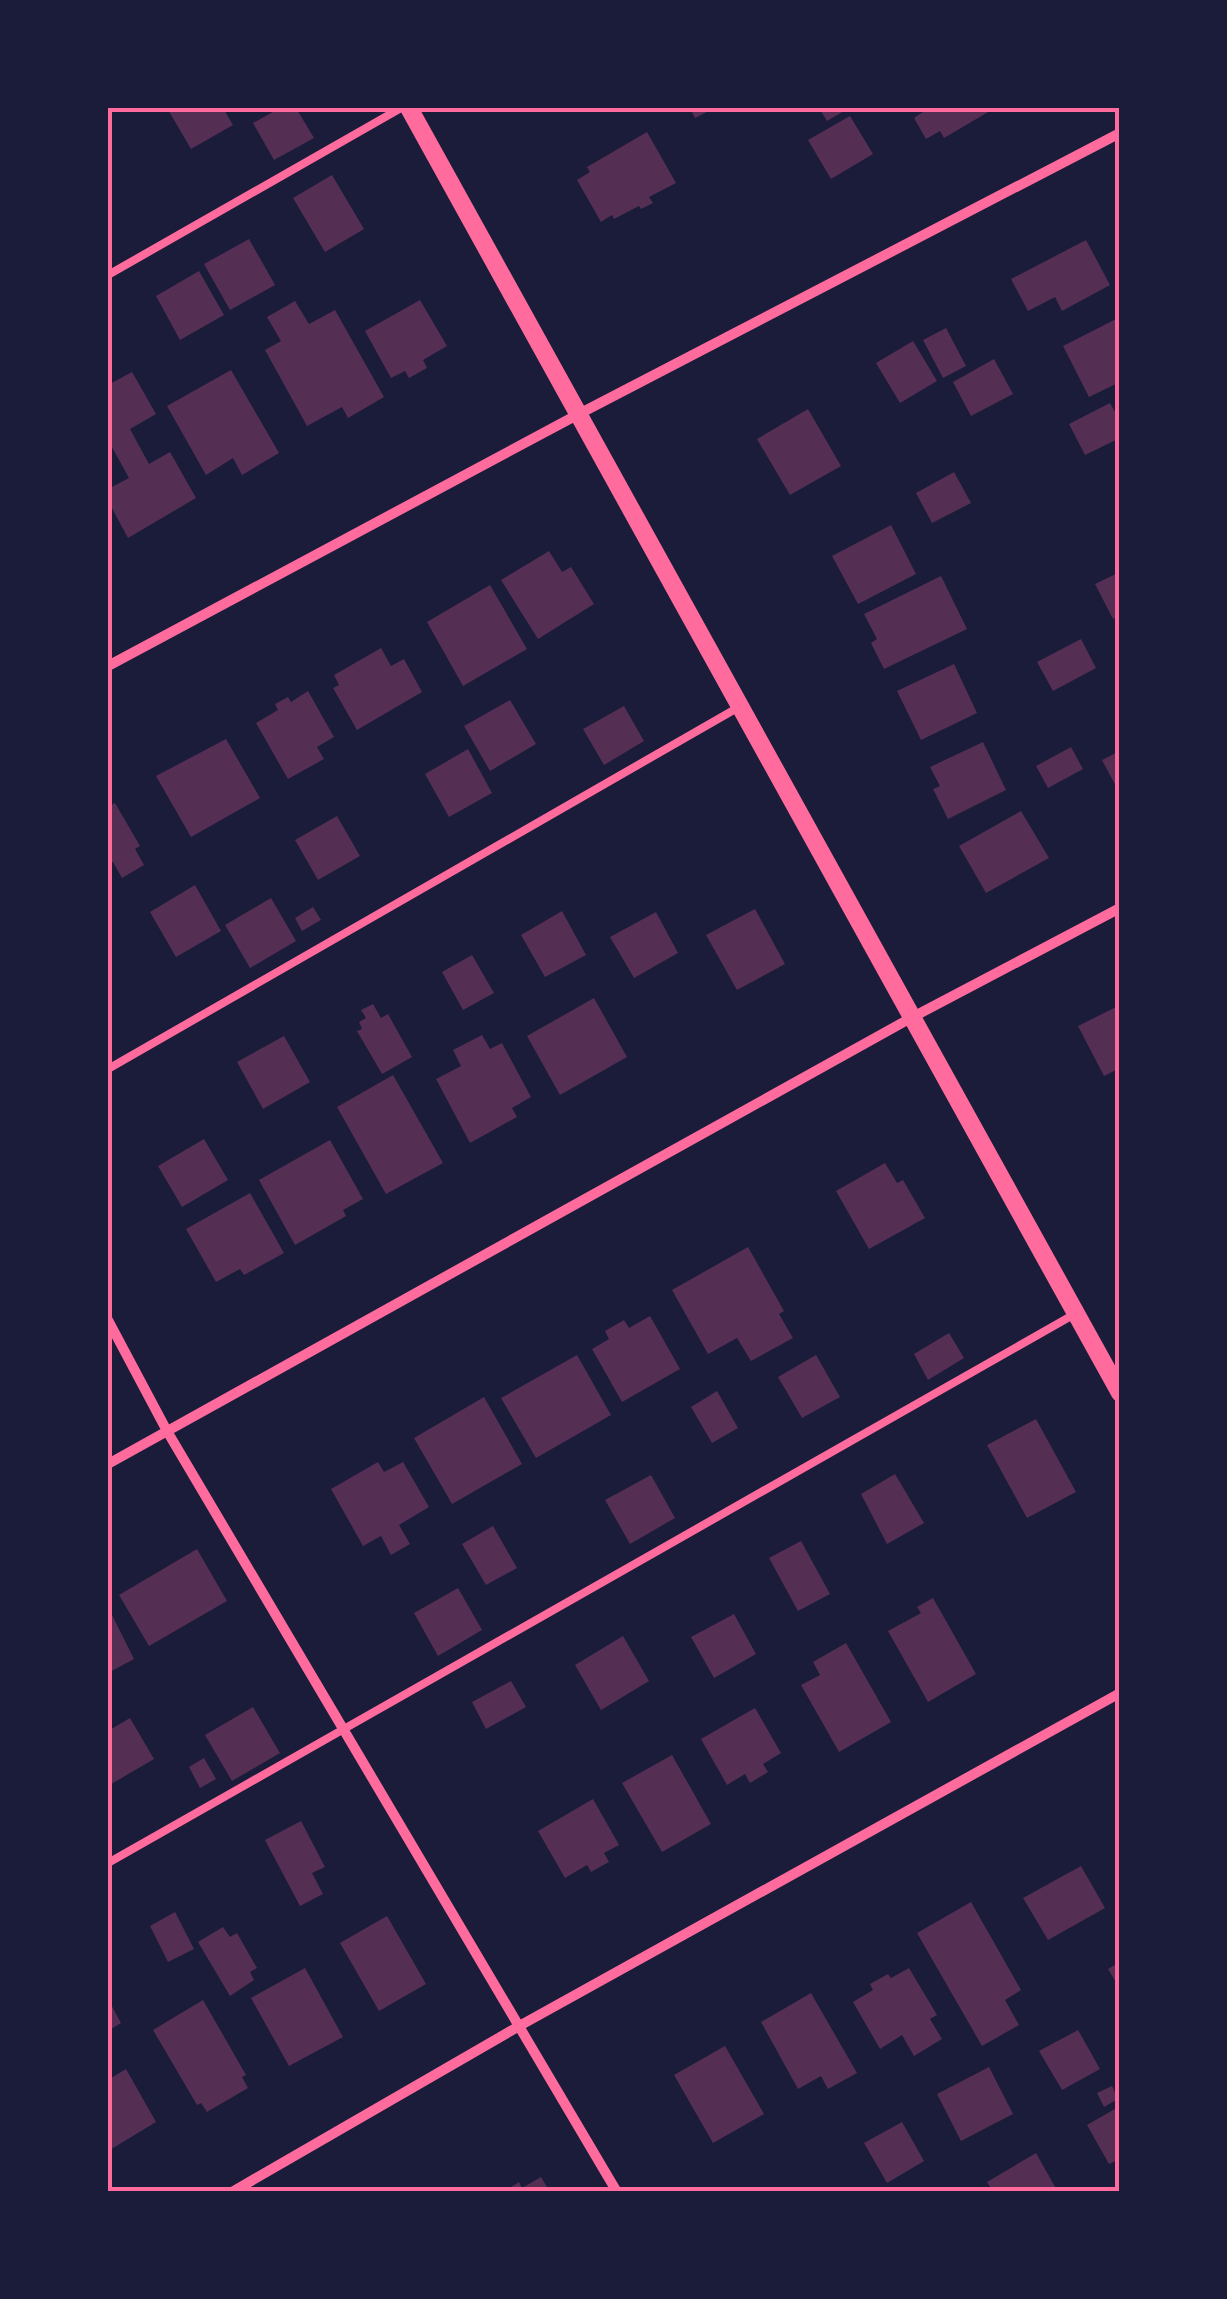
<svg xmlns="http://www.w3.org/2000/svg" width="1227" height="2299" viewBox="0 0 1227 2299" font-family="'Noto Sans',sans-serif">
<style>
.building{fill:#542f53}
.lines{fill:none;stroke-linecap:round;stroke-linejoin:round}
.service{stroke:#ff6b9d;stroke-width:8}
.minor{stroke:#ff6b9d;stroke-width:10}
.tertiary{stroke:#ff6b9d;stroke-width:18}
.neatline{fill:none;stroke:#ff6b9d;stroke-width:4}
</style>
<rect width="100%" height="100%" fill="#1b1b3a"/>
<path class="building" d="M167 108H223L233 125 191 149Z
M280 108H296L314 138 274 160 253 123Z
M690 108H715L695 118Z
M819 108H849L827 121Z
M929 108H995L944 138 940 131 926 139 914 118Z
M850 116 873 154 831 179 808 140Z
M647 132 676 183 649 197 653 203 641 209 639 206 614 219 612 215 601 222 577 180 590 172 587 167Z
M332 175 364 229 325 252 293 198Z
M249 239 275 285 230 310 204 264Z
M1086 240 1110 285 1062 311 1055 297 1028 311 1011 279Z
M199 271 224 315 180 340 156 296Z
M420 300 447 346 423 360 427 368 409 378 405 371 391 378 365 331Z
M295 301 309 324 335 310 384 397 348 418 342 407 307 426 265 350 281 341 267 317Z
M1120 317V382L1089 397 1063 346Z
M946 328 966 366 943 378 923 340Z
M913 341 937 381 900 403 876 363Z
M994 359 1013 394 971 416 953 382Z
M231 370 279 453 242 475 233 458 206 475 167 406Z
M132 372 156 414 130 429 149 464 170 452 196 498 128 538 108 501V489L129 478 108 440V385Z
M1110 403 1120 421V438L1085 455 1069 424Z
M808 409 841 466 790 495 757 439Z
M954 472 971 503 932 523 916 493Z
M891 525 916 574 858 604 832 556Z
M549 551 562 572 571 567 594 604 538 639 501 580Z
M1120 572V615L1113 619 1095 584Z
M941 576 967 629 884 669 871 643 877 639 864 614Z
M490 585 527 649 463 686 427 622Z
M1081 639 1096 668 1053 691 1037 662Z
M381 648 391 666 404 659 422 692 357 730 333 688 339 685 334 675Z
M954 664 977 713 921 740 897 691Z
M308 691 334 737 317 747 324 759 288 779 256 723 278 710 275 704 288 697 291 702Z
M510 700 536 744 490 771 464 726Z
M624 706 644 741 604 765 583 729Z
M226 739 260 798 191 837 156 776Z
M983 742 1006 790 948 819 933 789 940 786 930 767Z
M1071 747 1083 769 1048 788 1036 766Z
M468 749 492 793 449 817 425 774Z
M1120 751V794L1102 760Z
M115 803 140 846 135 849 144 865 122 878 113 862 108 865V807Z
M1021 811 1049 858 986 893 959 846Z
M337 816 360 856 318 880 295 840Z
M195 885 221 931 176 957 150 912Z
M271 898 296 941 250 968 225 925Z
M313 907 321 920 302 931 295 918Z
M755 909 785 964 737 990 706 935Z
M562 911 586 955 545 977 521 935Z
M656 912 678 953 634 978 610 937Z
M472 955 494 993 463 1010 442 972Z
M594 998 627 1057 560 1095 527 1036Z
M373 1004 381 1018 388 1014 412 1057 382 1074 357 1031 362 1029 359 1022 366 1018 361 1010Z
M1120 1005V1068L1104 1076 1078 1026Z
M482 1035 490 1049 502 1043 531 1097 512 1108 517 1117 470 1143 436 1079 461 1066 453 1050Z
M284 1036 310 1082 263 1109 237 1062Z
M393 1075 443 1163 386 1194 337 1107Z
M204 1139 228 1180 182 1207 158 1166Z
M330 1140 363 1199 343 1210 346 1216 295 1245 259 1180Z
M885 1163 897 1183 903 1180 925 1218 869 1249 836 1191Z
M250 1193 284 1253 244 1275 240 1269 216 1282 186 1229Z
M748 1247 784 1311 779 1314 793 1338 751 1361 737 1338 708 1354 672 1290Z
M650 1316 680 1369 622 1402 592 1349 609 1339 605 1331 624 1320 629 1328Z
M949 1333 964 1358 928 1380 914 1354Z
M577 1355 611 1415 536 1458 501 1398Z
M816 1355 840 1397 802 1418 778 1377Z
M717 1391 738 1428 712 1443 691 1407Z
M484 1397 522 1464 452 1504 414 1438Z
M1036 1419 1076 1492 1027 1518 987 1445Z
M378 1462 384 1472 403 1462 429 1507 399 1525 410 1544 391 1555 381 1536 363 1546 331 1489Z
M895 1474 924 1523 887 1544 861 1494Z
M651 1475 675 1518 630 1544 605 1500Z
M493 1526 517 1568 486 1585 462 1544Z
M801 1541 830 1594 798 1611 769 1558Z
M197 1549 227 1601 149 1646 119 1595Z
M458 1588 482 1630 438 1656 414 1613Z
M933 1598 976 1674 928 1702 888 1631 921 1613 917 1607Z
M108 1607 134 1659 108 1673Z
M734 1614 756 1654 714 1678 691 1637Z
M623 1636 649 1681 601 1710 575 1665Z
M846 1643 891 1722 839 1752 801 1685 820 1675 813 1662Z
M511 1681 526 1707 486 1729 472 1702Z
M253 1707 280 1753 232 1781 205 1735Z
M755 1708 781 1753 763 1764 768 1772 750 1783 745 1774 727 1785 701 1739Z
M130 1718 154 1759 108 1786V1731Z
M672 1755 711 1824 662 1852 622 1783Z
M204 1758 216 1779 200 1788 189 1767Z
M593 1799 619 1845 604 1853 609 1862 591 1872 587 1865 565 1878 538 1831Z
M301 1821 325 1867 312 1873 323 1894 300 1906 265 1840Z
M1081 1866 1105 1908 1048 1940 1023 1898Z
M971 1902 1021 1990 1005 2000 1019 2025 982 2046 917 1933Z
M175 1912 194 1949 168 1962 150 1926Z
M387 1916 426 1984 379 2011 340 1943Z
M223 1927 230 1937 237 1933 257 1968 250 1972 254 1980 230 1996 198 1942Z
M1120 1962V1989L1108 1969Z
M305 1968 343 2037 289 2066 251 1998Z
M909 1968 937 2015 930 2019 942 2039 914 2056 902 2035 880 2049 853 2002 873 1990 870 1984 888 1974 891 1978Z
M811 1993 857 2073 828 2089 821 2076 798 2089 761 2022Z
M108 1999 121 2023 108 2031Z
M203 2000 246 2075 242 2077 248 2088 207 2112 201 2103 197 2105 153 2030Z
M1078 2030 1100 2069 1062 2090 1039 2051Z
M725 2046 764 2114 713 2143 674 2075Z
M989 2067 1013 2114 961 2141 937 2094Z
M126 2069 156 2122 108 2151V2080Z
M1112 2086 1118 2099 1104 2107 1097 2093Z
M1120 2106V2159L1109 2164 1087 2125Z
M902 2122 924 2161 887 2183 864 2143Z
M1036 2153 1058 2192H993L987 2182Z
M541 2177 550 2192H503L519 2182 522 2188Z"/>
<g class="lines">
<path class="service" d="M108 275 401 108
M108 1069 739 707
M108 1863 1073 1315"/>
<path class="minor" d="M108 666 577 415 1120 133
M108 1320 167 1431 617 2192
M108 1464 911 1018 1120 908
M232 2192 521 2025 1120 1693"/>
<path class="tertiary" d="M409 108 1120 1393"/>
</g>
<rect width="1227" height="2299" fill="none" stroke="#1b1b3a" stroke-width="220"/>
<rect x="110" y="110" width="1007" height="2079" class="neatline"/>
</svg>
